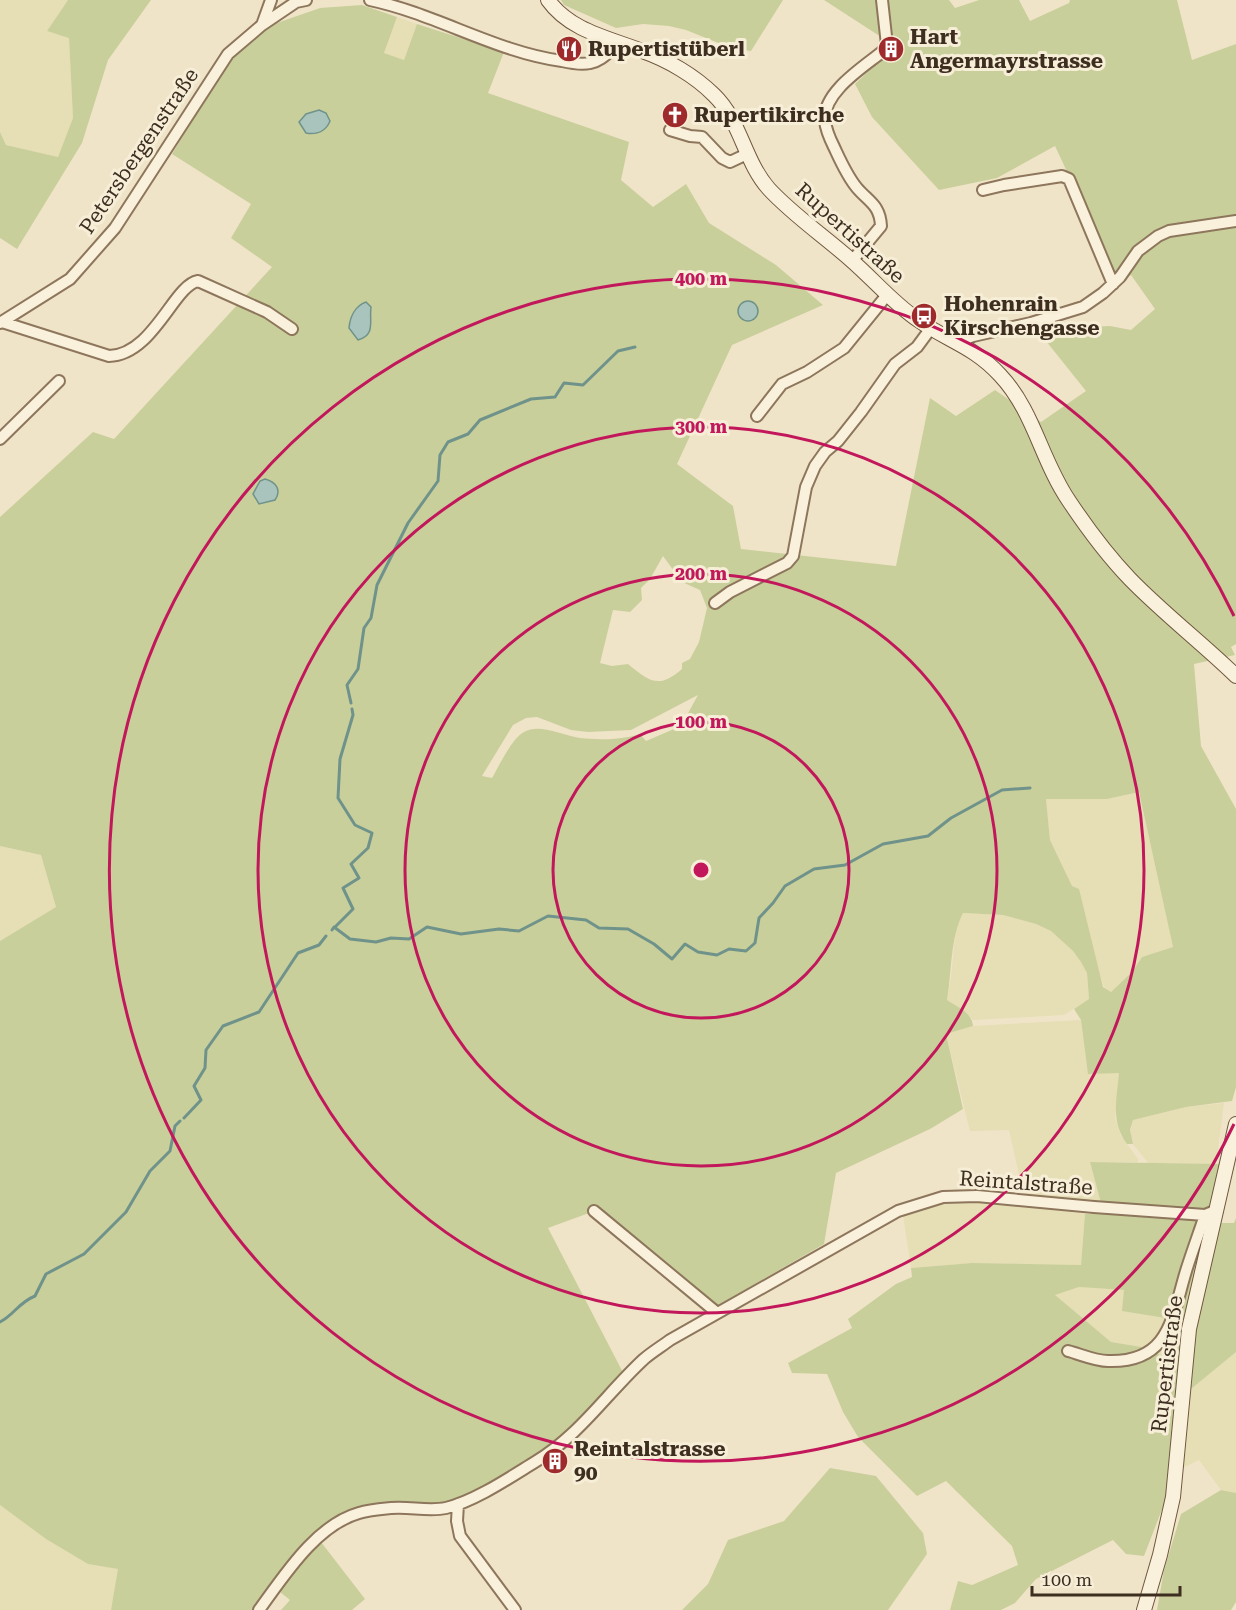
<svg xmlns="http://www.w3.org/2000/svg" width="1236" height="1610" viewBox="0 0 1236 1610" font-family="'Roboto Serif',serif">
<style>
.farmland{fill:#e6deb5}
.green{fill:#c9cf9b;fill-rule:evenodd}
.water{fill:#a9c4bc;stroke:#6f938a;stroke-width:1.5}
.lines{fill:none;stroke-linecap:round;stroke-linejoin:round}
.stream{stroke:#6f938a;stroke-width:3}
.minor-casing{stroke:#8d765c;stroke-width:14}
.secondary-casing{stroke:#6f573f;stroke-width:16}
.minor{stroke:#faf1dc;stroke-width:10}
.secondary{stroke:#faf1dc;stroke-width:14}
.ring{fill:none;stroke:#c2185b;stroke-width:3}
.labels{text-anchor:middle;stroke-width:6;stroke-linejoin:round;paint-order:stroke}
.poi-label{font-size:21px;font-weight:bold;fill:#3d2e20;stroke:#f7eed8;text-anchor:start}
.street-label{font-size:21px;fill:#3d2e20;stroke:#f7eed8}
.centre{fill:#c2185b;stroke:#f7eed8;stroke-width:3}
.ring-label{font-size:18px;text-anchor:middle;font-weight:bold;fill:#c2185b;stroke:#f7eed8;stroke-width:6;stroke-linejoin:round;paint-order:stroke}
</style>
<rect width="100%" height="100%" fill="#f0e4c8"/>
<path class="farmland" d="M0 0H68L47 31 69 37 73 118 58 157 6 145 0 132Z
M397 17 417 24 404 60 384 53Z
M1139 792 1173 947 1142 957 1132 972 1111 992 1104 987 1072 886 1050 840 1046 799H1107Z
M0 846 41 855 56 907 0 941Z
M963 913 1003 915 1036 924 1051 931 1073 951 1081 962 1087 973 1089 999 1064 1015 973 1020 969 1015 947 1000 951 977 956 926Z
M1081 1020 1088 1073H1120L1115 1118 1121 1136 1138 1159V1162H1090L1102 1205 1024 1197 1009 1130 970 1131 946 1034 973 1026Z
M1224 1103 1216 1164 1148 1163 1133 1144 1130 1133 1133 1120 1186 1107Z
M963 1201 1027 1206 1085 1214 1081 1265 972 1263 911 1268 903 1215 935 1205Z
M1079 1287 1125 1290 1178 1320 1174 1338 1160 1357 1154 1349 1111 1342 1054 1295Z
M1236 1352V1493L1221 1490 1199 1460 1181 1469 1189 1389Z
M0 1505 46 1539 88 1564 119 1569 111 1610H0Z"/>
<path class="green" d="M68 0H151L108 60 82 143 17 249 0 238V132L6 145 58 157 73 118 69 38 47 31Z
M561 0H783L751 51 731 48 686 30 669 26 643 24 616 28 564 5Z
M824 0H949L955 8 979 0H1019L1030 21 1069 3 1070 0H1177L1192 60 1236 44V644L1231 647 1235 655 1194 664 1201 746 1236 809V1087L1232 1101 1186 1107 1133 1120 1130 1130 1133 1144H1127C1110 1121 1117 1099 1119 1073L1088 1074 1081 1020 1074 1009 1089 999 1087 973 1081 962 1073 951 1051 931 1036 924 1003 915 963 913C950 938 952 972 947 1000 957 1007 972 1012 973 1026L946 1034 963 1109 930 1129 836 1173 824 1244 717 1306 600 1209 548 1228 629 1384 596 1418 458 1504 395 1508 340 1522 321 1542 365 1599 352 1610H281L290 1600 275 1588 259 1610H111L118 1569 88 1564 46 1539 0 1505V941L56 907 41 855 0 846V517L93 432 114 439 272 267 231 238 251 204 172 154 227 63 274 24 320 8 362 5 397 17 384 53 404 60 417 24 504 52 488 93 629 142 621 180 653 207 686 184 709 223 776 265 823 305 732 345 677 464 733 506 741 549 896 566 930 398 956 416 995 390 1041 422 1086 391 1042 336 1044 329 1110 326 1131 330 1155 309 1131 275 1119 283 1055 146 997 178 939 190 872 117 855 84 895 46ZM663 556 682 582 700 590 707 608 699 642 690 659 682 663V669C659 689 650 682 628 664L612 666 600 663 613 610 630 612 642 600 641 588 650 579ZM698 695 681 726 646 741 640 734C622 740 599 740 580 738 563 736 540 723 524 732 512 738 499 766 492 778L482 776 513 725 526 718 537 717 571 730 588 732 631 730ZM1139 792 1173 947 1142 957 1132 972 1111 992 1103 987 1079 889 1072 886 1050 840 1046 799H1107Z
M1090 1162 1221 1164 1207 1223H1234L1236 1218V1352L1175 1402 1170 1467 1166 1499 1144 1556 1126 1554 1113 1540 1036 1579 1015 1603 1001 1610H950L958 1581 972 1585 1018 1565 1012 1546 946 1481 917 1496 858 1437 843 1412 827 1374 792 1373 788 1363 852 1328 848 1319 896 1284 912 1277 911 1268 972 1263 1081 1265 1085 1214H1104ZM1079 1287 1124 1290 1122 1311 1178 1320 1174 1338 1160 1356 1154 1349 1111 1342 1055 1295Z
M830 1468 876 1476 923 1533 927 1554 888 1610H682L708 1584 728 1540 784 1521Z
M1221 1490 1236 1493V1602L1231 1610H1157L1164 1570 1181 1514Z"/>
<path class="water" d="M319 110 326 113 330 121C326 131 317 135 306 133L299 122 306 114Z
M738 311a10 10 0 1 1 20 0a10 10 0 1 1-20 0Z
M366 302 371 307C369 321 376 335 358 340L349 328C350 317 355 306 366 302Z
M265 479C276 482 282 490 275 500L259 504 253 494 260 481Z"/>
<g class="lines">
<path class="stream" d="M351 703 347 685 358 669 364 628 371 618 377 585 408 523 438 481 440 455 448 442 468 434 480 420 531 399 555 397 564 383 583 385 618 351 635 347
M335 927 353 909 343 888 359 878 351 864 368 848 372 833 355 825 338 798 340 759 353 715 352 709
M332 930 334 927 350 939 376 942 391 938 409 939 427 927 461 934 499 929 519 931 548 916 586 920 599 928 628 929 654 944 672 959 685 944 698 952 717 955 729 949 746 951 755 943 759 918 773 903 785 886 814 869 845 865 883 844 928 836 951 818 1002 790 1030 788
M184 1118 201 1100 194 1086 205 1068 206 1050 223 1026 259 1012 298 953 319 945 326 936
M0 1322C14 1315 18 1303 35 1296L46 1274 84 1254 126 1212 150 1171 170 1151 175 1126 180 1121"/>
<defs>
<path id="minor" d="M370 0C436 14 496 52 562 61 571 63 581 65 590 63 602 61 610 50 620 43
M262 25 271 0
M670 130 690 136 702 137 722 158 730 162 747 154
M983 190 1004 185 1062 176 1069 179 1113 284
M852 261 881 226C880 205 869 202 857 188 847 176 841 162 834 147 830 139 826 130 825 121 822 93 862 68 882 52L887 45 882 0
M2 322 109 356C153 355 174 285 198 281L267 312 292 329
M0 323 70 279 115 228 228 54 262 25 296 2 306 0
M959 342 973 336 1031 323 1083 307 1103 293 1120 277 1138 251 1158 236 1169 231 1236 221
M757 416 782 384 807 372 844 348 887 295
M0 439 59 381
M715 603 730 592 787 563 793 556 806 487 815 466 825 452 838 441 861 412 895 364 917 347 931 328
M594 1211 716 1312
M1068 1351C1080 1354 1095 1361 1108 1361 1170 1363 1172 1317 1186 1271 1192 1252 1199 1233 1205 1215
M458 1504 457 1521 460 1536 515 1610
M259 1610C284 1576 316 1525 359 1513 369 1510 381 1509 391 1508 409 1506 428 1512 446 1508 475 1501 509 1478 535 1462 580 1435 607 1393 644 1359 652 1352 662 1346 670 1340L898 1211 943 1197 977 1196 1094 1207 1205 1215 1217 1210"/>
<path id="secondary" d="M548 0C570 31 609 38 642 51 668 60 695 76 714 95 741 121 744 161 769 189 793 215 824 236 851 260 874 280 893 303 918 320 948 341 973 346 1000 375 1034 411 1041 460 1069 501 1087 528 1107 555 1130 579 1163 613 1202 643 1236 676
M1144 1610 1160 1555 1173 1497 1189 1329 1236 1124"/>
</defs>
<use href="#minor" class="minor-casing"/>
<use href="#secondary" class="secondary-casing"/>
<use href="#minor" class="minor"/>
<use href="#secondary" class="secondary"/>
</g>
<g class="ring">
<circle cx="701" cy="870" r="148"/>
<circle cx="701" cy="870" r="296"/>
<circle cx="701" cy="870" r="443"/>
<path d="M1234 1124A591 591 0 1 1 1234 616"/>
</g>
<defs>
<symbol id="restaurant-disc" viewBox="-11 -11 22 22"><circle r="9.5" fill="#9e2a2b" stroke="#f7eed8"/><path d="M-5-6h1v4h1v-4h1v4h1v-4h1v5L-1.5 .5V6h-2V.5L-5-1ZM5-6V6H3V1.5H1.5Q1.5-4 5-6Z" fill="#fff"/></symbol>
<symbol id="building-disc" viewBox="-11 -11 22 22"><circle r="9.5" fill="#9e2a2b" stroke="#f7eed8"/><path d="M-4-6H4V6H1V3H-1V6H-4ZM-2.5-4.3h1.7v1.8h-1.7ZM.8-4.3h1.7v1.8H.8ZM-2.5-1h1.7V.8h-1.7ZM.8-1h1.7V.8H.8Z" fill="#fff"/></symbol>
<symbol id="church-disc" viewBox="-11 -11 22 22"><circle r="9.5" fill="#9e2a2b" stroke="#f7eed8"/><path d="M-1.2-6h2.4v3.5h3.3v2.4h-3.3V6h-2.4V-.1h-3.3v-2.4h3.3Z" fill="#fff"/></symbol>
<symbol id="bus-disc" viewBox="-11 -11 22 22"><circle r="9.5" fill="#9e2a2b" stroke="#f7eed8"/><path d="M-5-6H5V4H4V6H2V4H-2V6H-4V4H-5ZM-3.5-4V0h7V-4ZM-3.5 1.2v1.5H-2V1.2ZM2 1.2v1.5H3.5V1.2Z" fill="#fff"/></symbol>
</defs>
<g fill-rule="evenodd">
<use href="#restaurant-disc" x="554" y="34" width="30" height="30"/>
<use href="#building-disc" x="876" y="34" width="30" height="30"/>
<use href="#church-disc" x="660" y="100" width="30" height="30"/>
<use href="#bus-disc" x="909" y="301" width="30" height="30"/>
<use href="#building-disc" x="540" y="1446" width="30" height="30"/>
</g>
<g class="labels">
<g class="poi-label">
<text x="910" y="44">Hart<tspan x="910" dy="24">Angermayrstrasse</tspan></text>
<text x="588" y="56">Rupertistüberl</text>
<text x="694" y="122">Rupertikirche</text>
<text x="944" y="311">Hohenrain<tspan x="944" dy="24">Kirschengasse</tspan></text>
<text x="574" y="1456">Reintalstrasse<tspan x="574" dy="24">90</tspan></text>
</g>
<g class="street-label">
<text transform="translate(139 151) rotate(-56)" y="7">Petersbergenstraße</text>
<text transform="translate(850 233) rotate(42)" y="7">Rupertistraße</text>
<text transform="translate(1026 1183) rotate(4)" y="7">Reintalstraße</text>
<text transform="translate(1167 1364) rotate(-83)" y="7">Rupertistraße</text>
</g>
</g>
<circle cx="701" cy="870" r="9" class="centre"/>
<g class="ring-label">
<text x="701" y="285">400 m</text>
<text x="701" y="433">300 m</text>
<text x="701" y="580">200 m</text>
<text x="701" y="728">100 m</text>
</g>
<path d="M1032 1586v9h148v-9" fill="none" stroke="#3d2e20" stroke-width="3"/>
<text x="1041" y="1586" font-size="18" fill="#3d2e20" stroke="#f7eed8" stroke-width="4.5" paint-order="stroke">100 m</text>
</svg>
